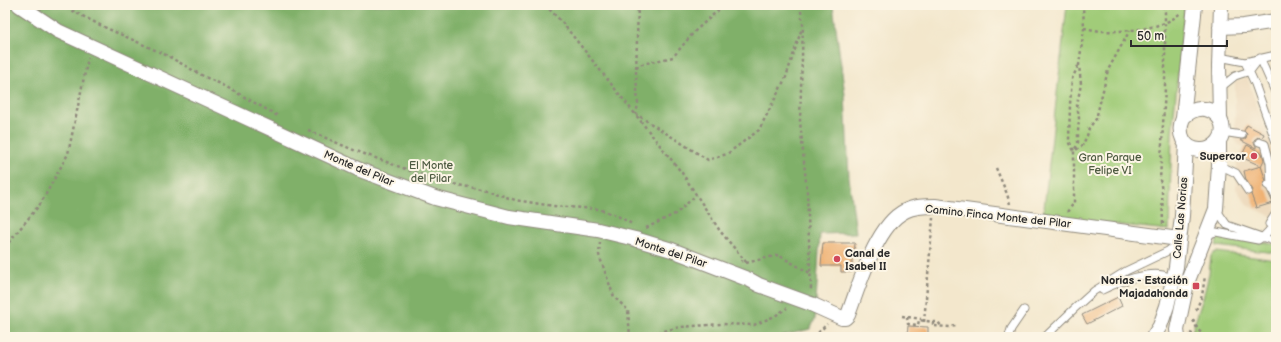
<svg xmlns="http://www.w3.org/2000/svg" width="1281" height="342" viewBox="0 0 1281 342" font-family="'Balsamiq Sans',sans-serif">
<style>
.built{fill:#ecd8ba}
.green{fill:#a1cc79;stroke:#667c52}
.forest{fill:#80b069;stroke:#566e4a}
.building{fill:#efb172}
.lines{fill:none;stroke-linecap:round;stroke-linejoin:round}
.lane-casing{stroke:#8f897c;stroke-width:9}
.street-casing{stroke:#8f897c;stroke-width:16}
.path{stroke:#8f897c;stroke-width:2.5;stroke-dasharray:3 3;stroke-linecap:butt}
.lane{stroke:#fff;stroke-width:7}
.street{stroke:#fff;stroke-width:14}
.poi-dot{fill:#d1495b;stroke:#fcf5e5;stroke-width:1.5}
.labels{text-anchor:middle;stroke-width:4;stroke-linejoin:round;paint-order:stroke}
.poi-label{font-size:11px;font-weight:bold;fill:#2b2b2b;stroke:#fcf5e5;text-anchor:end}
.park-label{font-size:11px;fill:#4e5b42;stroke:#fcf5e5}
.street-label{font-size:11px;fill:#2b2b2b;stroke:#fcf5e5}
</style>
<rect width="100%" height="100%" fill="#fcf5e5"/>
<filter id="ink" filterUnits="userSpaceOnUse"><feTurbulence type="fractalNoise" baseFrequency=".025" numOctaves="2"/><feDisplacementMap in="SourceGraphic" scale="8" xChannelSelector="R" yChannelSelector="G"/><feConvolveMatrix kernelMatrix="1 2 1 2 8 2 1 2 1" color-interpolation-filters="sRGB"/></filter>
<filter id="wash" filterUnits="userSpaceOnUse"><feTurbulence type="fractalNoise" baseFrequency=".012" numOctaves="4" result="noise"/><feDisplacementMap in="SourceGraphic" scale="16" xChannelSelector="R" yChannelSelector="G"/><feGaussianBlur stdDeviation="0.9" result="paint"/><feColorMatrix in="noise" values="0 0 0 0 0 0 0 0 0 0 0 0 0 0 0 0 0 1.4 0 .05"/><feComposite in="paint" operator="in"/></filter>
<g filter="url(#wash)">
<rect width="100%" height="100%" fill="#f3e7cc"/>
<path class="built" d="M1247 77 1276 158V218L1248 206 1236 189 1237 161 1244 148 1236 143 1235 136V82Z"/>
<path class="green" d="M1067 5H1185L1172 133 1169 230 1043 217Z
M1218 235 1261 243 1264 242 1276 245V253L1216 246Z
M1217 252 1276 260V337H1190L1203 298 1209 274 1211 256 1213 253Z"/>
<path class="forest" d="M5 5H833L845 95 849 177 856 233 820 234 815 319 810 329 779 337H5Z"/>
<g id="blocks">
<path class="building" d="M1247 125 1264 134 1262 138 1258 137 1254 140V143L1256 146V148L1240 140H1243L1246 138 1247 134 1244 131Z
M1247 145 1262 153 1264 160 1261 166 1266 181 1264 183 1263 187 1267 190 1273 203 1256 208 1251 194 1253 190 1246 180 1244 171 1261 166 1241 157Z
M823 243H855L854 257H852V272H841V266H821Z
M1118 297 1122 306 1087 324 1082 315Z
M908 326 928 327V337H907Z"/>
</g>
</g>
<g filter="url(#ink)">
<use href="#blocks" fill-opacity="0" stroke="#8f897c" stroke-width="1"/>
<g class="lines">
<defs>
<path id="lane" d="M1219 57 1245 62 1276 55
M1245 62 1255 84 1266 115 1276 142
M1220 88 1235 76 1250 71 1260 58 1276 94
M1222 132 1242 135
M1259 142 1265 144 1270 163 1271 187
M1219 165 1236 173 1248 191
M1268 185 1271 187 1276 198
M1216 209 1227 225 1276 242
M1269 224 1276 213
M1208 237 1210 234 1216 232 1258 240C1266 236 1271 228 1276 220
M1102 290C1116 283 1153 268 1168 277 1170 278 1171 280 1173 281
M1009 336 1011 329 1024 310
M1045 337 1074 309 1094 291 1126 271 1168 251 1178 243"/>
<path id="street" d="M19 5 58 31 360 170 435 198 509 217 598 230 635 239 672 250 750 280 759 285 811 304 842 318H845L848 315C859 286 876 225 905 211 914 206 925 206 935 206L1179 239
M1220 27 1244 26 1276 21
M1183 118C1207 93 1236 125 1216 144 1212 148 1207 150 1202 150 1183 151 1177 132 1183 118L1195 5
M1220 119 1219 66 1221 5
M1153 337 1160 326 1167 306 1176 267 1182 216 1186 144
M1178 337 1177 330 1187 283 1216 209 1219 165V141"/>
</defs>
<use href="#lane" class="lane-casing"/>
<use href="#street" class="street-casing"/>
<path class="path" d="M61 5 102 26 166 55 205 77 223 85 278 116
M545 5 561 21 682 173 720 231 746 262 741 261
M638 5 636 74 638 104 636 114 708 160 727 154 759 130 786 77 802 28
M800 5 803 24 800 121 807 192 811 290
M1084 28C1090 29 1097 31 1103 31 1124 32 1167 29 1181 12
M1078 66 1072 79 1070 104 1069 141 1074 151 1082 146 1087 136 1089 128 1096 119 1108 70 1130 30
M637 68 638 65 673 57 694 32 724 5
M308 130 351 149 441 182 486 190 515 200 553 206 598 209 616 215 632 224
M996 168 1007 194 1010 204
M1067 212 1074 203V151L1078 143V132L1079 118 1077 105 1081 84 1079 65 1084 28 1083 5
M1163 224 1162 191 1160 180 1165 88V12L1163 5
M646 228 677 213 696 195
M600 242 599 255 614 297 628 310 630 337
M5 247 41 203 68 154 88 58
M746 263 778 255 810 273
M1196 310 1202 296 1205 276
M902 316 921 319
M907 317 908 324 918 325 919 320 933 322V326L950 327 956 326
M1193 320 1198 330 1206 337
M924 322 933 218
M933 322H938L942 327
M1190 333 1200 337
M641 337 680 327 722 324 754 325 775 316 787 308
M814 337 827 324"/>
<use href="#lane" class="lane"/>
<use href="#street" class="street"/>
</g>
</g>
<g class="poi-dot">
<circle cx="1254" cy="156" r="4"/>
<circle cx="837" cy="259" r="4"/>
<rect x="1192" y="282" width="8" height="8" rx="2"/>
</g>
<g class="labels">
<g class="poi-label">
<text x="1246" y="160">Supercor</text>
<text x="845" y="257" text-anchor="start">Canal de<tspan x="845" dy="13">Isabel II</tspan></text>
<text x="1188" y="284">Norias - Estación<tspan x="1188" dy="13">Majadahonda</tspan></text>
</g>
<g class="park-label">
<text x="1110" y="161">Gran Parque<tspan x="1110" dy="13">Felipe VI</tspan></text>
<text x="431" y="169">El Monte<tspan x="431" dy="13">del Pilar</tspan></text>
</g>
<g class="street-label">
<text transform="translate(359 168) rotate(23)" y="4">Monte del Pilar</text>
<text transform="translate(998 216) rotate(6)" y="4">Camino Finca Monte del Pilar</text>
<text transform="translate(1180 218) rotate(-85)" y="4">Calle Las Norias</text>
<text transform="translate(671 252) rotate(18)" y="4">Monte del Pilar</text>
</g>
</g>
<rect width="1281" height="342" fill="none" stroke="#fcf5e5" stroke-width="20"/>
<path d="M1131 40v6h96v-6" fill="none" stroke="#2b2b2b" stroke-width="2"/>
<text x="1137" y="40" font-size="12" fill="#2b2b2b" stroke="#fcf5e5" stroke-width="3" paint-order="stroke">50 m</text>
</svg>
